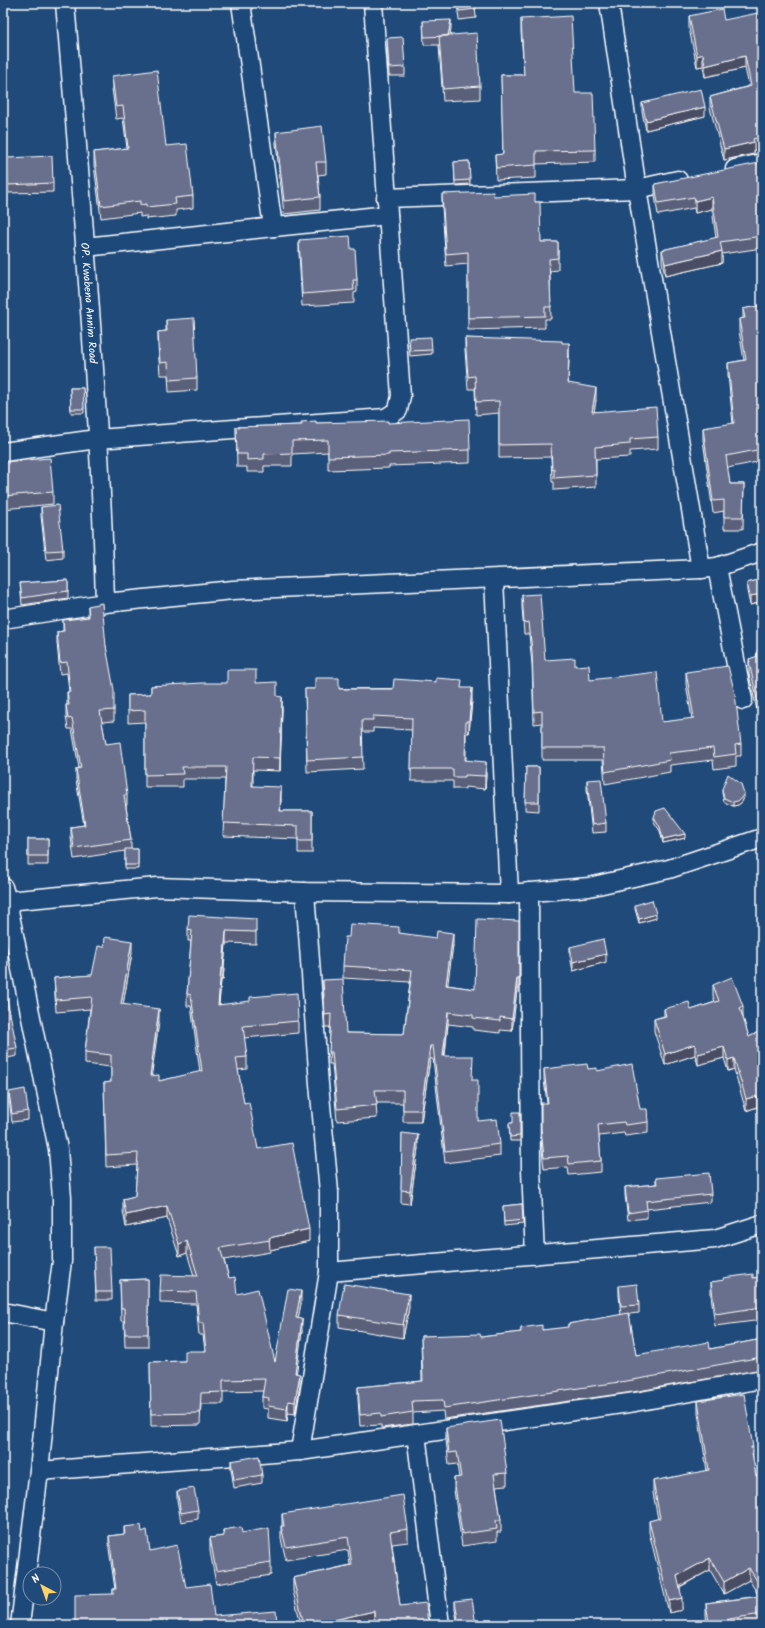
<svg xmlns="http://www.w3.org/2000/svg" width="765" height="1628" viewBox="0 0 765 1628" font-family="Kalam,sans-serif">
<style>
.lines{fill:none;stroke-linecap:round;stroke-linejoin:round}
.minor-casing{stroke:#fff;stroke-width:21}
.minor{stroke:#1f4a7a;stroke-width:18}
.wall{fill:#5a6079;stroke:#fff}
.shaded-wall{fill:#4a4e63;stroke:#fff}
.building{fill:#69708d;stroke:#fff}
.labels{text-anchor:middle;stroke-width:3;stroke-linejoin:round;paint-order:stroke}
.street-label{font-size:11px;fill:#fff;stroke:#1f4a7a}
</style>
<rect width="100%" height="100%" fill="#1f4a7a"/>
<filter id="ink" filterUnits="userSpaceOnUse"><feTurbulence type="fractalNoise" baseFrequency=".025" numOctaves="2"/><feDisplacementMap in="SourceGraphic" scale="8" xChannelSelector="R" yChannelSelector="G"/><feConvolveMatrix kernelMatrix="1 2 1 2 8 2 1 2 1" color-interpolation-filters="sRGB"/></filter>
<g filter="url(#ink)">
<g class="lines">
<defs>
<g id="minor">
<path id="s1" d="M65 3C82 203 100 403 105 603"/>
<path d="M241 3 273 227"/>
<path d="M609 3 637 189 701 569"/>
<path d="M735 169 762 163"/>
<path d="M386 198 637 189 678 180"/>
<path d="M85 247 388 215"/>
<path d="M3 452 97 439 386 418 398 410 401 396 373 3"/>
<path d="M717 567 743 700"/>
<path d="M494 579 509 894"/>
<path d="M3 619 105 603 233 590 701 569 717 567 762 552"/>
<path d="M3 887 7 901 58 1149 62 1198V1261L54 1322 39 1471 20 1625"/>
<path d="M529 892 531 1170 535 1255"/>
<path d="M7 901 157 887 305 892 509 894 589 887 669 869 762 838"/>
<path d="M329 1272 715 1239 762 1224"/>
<path d="M3 1312 54 1322"/>
<path d="M416 1434 440 1625"/>
<path d="M300 1451 329 1272V1192L319 1084 305 892"/>
<path d="M39 1471 300 1451 635 1402 762 1379"/>
</g>
</defs>
<use href="#minor" class="minor-casing"/>
<use href="#minor" class="minor"/>
</g>
<path class="wall" d="M457 3H475L476 18 459 20Z
M689 16 724 20 762 37V148L754 150V154L724 160 710 108V97L749 86 745 68 705 77 703 66 697 67 689 28Z
M521 19 575 93 595 150V162L536 164V178L496 180 495 155 503 154 501 75H524L521 32Z
M423 21 451 29 450 35 480 86V99L443 101 439 45H424Z
M387 38 405 67V76H389Z
M112 76 166 146 193 196V208L176 210V216L146 219V216L140 217V213L101 218 94 165V152L127 148 123 118 116 119 112 88Z
M642 103 705 116 646 130 642 112Z
M276 132 326 162V174L318 175 320 197V210L284 214 276 144Z
M7 158 53 183V192L8 193Z
M469 161 470 184 455 185 454 162Z
M762 165V248L722 254V263L665 276 662 261V250L716 238 712 209 695 213 694 208 658 215 655 196V184Z
M442 194 494 196 535 202 541 242H558V270L550 271 551 319H545V328L468 330V264L446 266 442 206Z
M299 240 351 249 357 280V292L354 293V303L302 306 299 253Z
M762 305V461L727 468 730 484H744L743 529H724V511L713 513 703 440V428L733 424 728 375V363L744 360 739 331V319H743V309Z
M166 320 197 378V390L169 392 168 375H160L158 345V332L166 331Z
M465 338 562 343 569 355 568 383 596 400 594 411 658 437V449L630 451V457L596 459V487L554 490V482H552L551 457 499 458V413L476 415 475 389H468L465 350Z
M409 343 432 350V354L410 356Z
M70 388H83L84 413H71Z
M316 423H388L470 450V463L389 466V468L328 470V452L292 454V466H264V472H247V467H237L236 427 301 425Z
M3 462 53 492V504L3 509Z
M41 507 63 550V558L46 560 41 516Z
M762 579V602L750 605 747 591V583Z
M68 580V598L22 605 20 583Z
M522 595 545 660 575 666 590 680 662 722 692 719 686 684V672L741 744V756H736V766L714 769 713 760 670 765V772L605 784 603 760H542V723L534 724 532 664 529 634H524L522 607Z
M88 606 106 646 114 710V721L102 722 106 744 127 795V805L126 806 131 840V849H138V869H125V851L74 859 71 838V827L84 825 76 780V769L79 768 72 729H68L66 716V705H67V692H69L67 673 60 674 57 643V632L63 631V620L88 618Z
M762 650V733L749 674V659L757 657V651Z
M256 683 277 696 282 709 280 771 253 770V786L281 799 280 811H312V853H298V839L223 836 225 779H183V787H145V722L128 723V695L151 694V686Z
M462 688 472 700 469 733H466V760L486 775 485 789 465 787V789H453V781H411L412 730 373 728V732H362L363 769 307 772 305 689Z
M526 767H539V811L525 810Z
M587 780 606 823V832L592 833 587 789Z
M722 789 744 797 742 802 738 805 733 806 724 802 722 793Z
M654 817 685 838 663 843 660 831 654 822Z
M28 839H48V865H28Z
M635 905 656 918 639 923 635 909Z
M519 921V990H517L512 1031 500 1030V1033L473 1030V1027L448 1024 445 1056 472 1080 478 1121 500 1144V1156L445 1163 433 1059H430L421 1122H403V1103H376L377 1118 337 1121 332 1064H329L330 1027H325L323 992V980L346 1033 404 1034 410 982 343 978V966L399 933 453 945 447 985 475 989Z
M188 929 256 931V944L226 943 223 980H221L219 1005 298 1021V1033L244 1038 247 1057V1069L238 1070 244 1103 258 1149 309 1241 270 1250V1252L224 1260 229 1278 237 1294 275 1362 301 1303 298 1318 302 1331 296 1373 300 1385 295 1414 288 1413 287 1421 268 1418V1409L262 1408V1397L263 1391 223 1392V1404H201L200 1425 151 1426 150 1362 185 1361 205 1351 203 1335H199L196 1304 160 1303V1291L194 1276 187 1253 179 1256 167 1218 126 1227 123 1211V1199L135 1196 137 1165 106 1167 104 1083 111 1082V1067L85 1064V1052L90 1009 56 1012 54 978 92 975 132 953 123 1004 159 1021 151 1076 159 1081 200 1072 191 1006H187V994L191 941H188Z
M570 947 606 962 573 971 570 956Z
M713 985 743 1018 749 1037 762 1030 758 1112 757 1107 746 1111 734 1069 728 1071 724 1058 698 1065 695 1055 665 1065 654 1031V1019L664 1016V1009L691 1010 715 1002 713 996Z
M3 994 17 1048V1056L3 1059Z
M544 1069H588L597 1071 640 1109 648 1122V1133L625 1136 624 1133 599 1136 601 1161V1172L569 1175 568 1167 544 1169 541 1140V1114L547 1103 544 1080Z
M9 1092 28 1111V1120L12 1122 9 1100Z
M520 1112V1141H510L509 1123H513Z
M402 1133 418 1148 410 1204 401 1203Z
M656 1178 711 1194V1202L647 1209V1218L628 1220 625 1195V1187L656 1184Z
M522 1204 523 1224 504 1226 503 1206Z
M94 1247 112 1292V1300H96Z
M762 1277V1320L715 1326 711 1295V1282Z
M148 1279V1347H125L124 1321H121L120 1280Z
M619 1286 639 1305V1313L629 1314 636 1355 710 1349 762 1339V1369L633 1392 444 1419 443 1411 413 1413V1424L381 1428V1425L360 1426 358 1399V1387L422 1381 421 1336 481 1337 521 1332V1328L542 1330 568 1328V1324L621 1315 619 1295Z
M409 1307 403 1338 339 1327V1315Z
M698 1401 753 1447V1459L756 1476 762 1474V1503L760 1504 762 1512V1625H707L706 1615V1603L759 1596 749 1580 724 1594 710 1570 680 1587 682 1610 669 1613 649 1532V1521L658 1519 653 1493V1481L707 1471 698 1413Z
M446 1428 507 1473V1485L496 1486 501 1520V1532H497V1541L462 1546 454 1490V1478H459L457 1464 449 1465 446 1440Z
M231 1461 262 1475V1483L234 1488 231 1469Z
M177 1491 198 1510V1519L181 1522 177 1500Z
M282 1514 408 1529V1542L392 1544 400 1606 428 1625H374V1623L367 1625H301L293 1591V1578L350 1565 348 1550 286 1560 281 1539V1526H282Z
M124 1527 142 1532 150 1551 214 1616 75 1625 113 1594V1589H115L109 1549V1536L124 1534Z
M223 1530 242 1533 271 1562V1575L216 1584 210 1551V1538L223 1536Z
M455 1601 476 1625H458L455 1610Z"/>
<path class="shaded-wall" d="M451 20V29L448 45V36Z
M703 54V66L697 67V56Z
M745 56V68L705 77V66Z
M705 107V116L646 130V121Z
M754 142V154L724 160V149Z
M712 197V209L695 213V201Z
M722 251V263L665 276V264Z
M569 343V355L568 395V383Z
M596 388V400L592 424V412Z
M762 594V602L750 605V596Z
M472 688V700L469 733V721Z
M282 697V709L280 771V758Z
M486 762V775L485 789V776Z
M281 787V799L280 823V811Z
M744 793V797L742 802 738 805 733 806V802Z
M685 834V838L663 843V839Z
M656 914V918L639 923V919Z
M226 931V943L223 980V969Z
M453 933V945L446 998V985Z
M132 941V953L121 1016V1004Z
M606 954V962L573 971V962Z
M221 968V980L218 1017V1005Z
M517 978V990L512 1031V1019Z
M743 1006V1018L740 1008Z
M159 1009V1021L150 1087V1076Z
M448 1012V1024L443 1068V1056Z
M695 1044V1055L665 1065V1054Z
M430 1046V1059L421 1122V1110Z
M724 1047V1058L698 1065V1054Z
M734 1058V1069L728 1071V1060Z
M757 1096V1107L746 1111V1099Z
M762 1100V1112H758V1101Z
M418 1135V1148L410 1204V1191Z
M167 1206V1218L126 1227V1215Z
M309 1229V1241L270 1250 269 1238Z
M187 1241V1253L179 1256V1244Z
M301 1291V1303L296 1330V1318Z
M409 1294V1307L403 1338V1325Z
M302 1319V1331L295 1384V1373Z
M300 1374V1385L295 1414V1402Z
M288 1401V1413L287 1421V1409Z
M710 1558V1570L677 1588V1576Z
M749 1568V1580L724 1594V1582Z
M682 1598V1610L669 1613V1601Z
M374 1611V1623L367 1625H312Z"/>
<path class="building" d="M458 3H475L476 9 459 11Z
M722 9 724 20 758 13 762 37V137L753 139 754 142 724 149 710 97 751 86 745 56 705 66 703 54 697 56 689 16Z
M571 16 575 93H593L595 150 536 151V165L496 168 495 155 503 154 501 75H524L521 19Z
M451 20 448 36 424 37 423 21Z
M477 33 480 86 443 89 439 36Z
M403 37 405 67 389 68 387 38Z
M157 70 166 146 187 144 193 196 175 198 176 204 146 207V204L140 205V201L101 206 94 152 128 148 123 106 116 107 112 76Z
M701 89 705 107 646 121 642 103Z
M322 126 326 162H316L320 197 284 201 276 132Z
M52 156 53 183 8 185 7 158Z
M469 161 470 180 455 181 454 162Z
M759 163V166L762 165V236L720 242 722 251 665 264 662 250 718 237 712 197 695 201 694 197 658 203 655 184Z
M493 192 494 196 535 194V202H540L541 242H558V258L549 259 551 307H545V316L468 318V252L446 254 442 194Z
M350 236 351 249H355L357 280H353L354 290 302 294 299 240Z
M762 305V449L726 456 730 484H744L743 517H724V500L713 501 703 428 734 423 728 363 746 360 739 319 745 318 743 309Z
M194 318 197 378 169 380 168 362 160 363 158 332 167 331 166 320Z
M431 337 432 350 410 351 409 338Z
M465 338 562 341V343H569L568 383 596 388 592 412 656 407 658 437 630 439V444L595 447 596 475 554 478V469L552 470 551 444 499 445V401L476 402 475 376 468 377Z
M70 388H83L84 409H71Z
M469 419 470 450 389 453V455L328 457V440L292 441V453L264 454V459L247 460V454H237L236 427 302 425 301 422 316 421V423L388 421V423Z
M50 458 53 492 3 496V462Z
M58 505 63 550 46 551 41 507Z
M762 579V594L750 596 747 583Z
M68 580V591L22 598 20 583Z
M540 594 545 660 575 658V666L589 665 590 680 657 672 662 722 694 718 686 672 728 666 735 694 741 744 735 745 736 754 714 757 713 748 669 753 670 760 605 772 603 748H542V711L534 712 532 652 529 622 524 623 522 595Z
M102 603 106 646 114 690V710L100 711 106 744 120 742 127 795H124L131 840 74 848 71 827 85 825 76 769 81 768 72 718 68 719 66 705H69L67 692H70L67 662 60 663 57 632 64 631 63 620 89 617 88 606Z
M762 650V721L749 662H750L749 659 758 656 757 651Z
M227 670H256V683L277 682V696L282 697 280 758 253 757 252 786 281 787 280 811H312V841H298V826L223 823 226 767H182L183 774 145 775V710L128 711V695L151 694V686L202 683H227Z
M315 678H339V689H393L394 679 436 682V678L462 680 461 688H472L469 721H466L465 760 486 762 485 776 465 775V777H453V769H411L412 718 373 716V720H362L363 757 307 760 305 689H315Z
M526 767H539V802H525Z
M728 774 741 784 744 793 742 797 738 801 733 802 724 798 722 789Z
M601 779 606 823 592 825 587 780Z
M665 808 685 834 663 839 660 827 654 817 656 811Z
M28 839H48V856H28Z
M125 849H138V865H125Z
M652 900 656 914 639 919 635 905Z
M189 915 256 919V932L226 931 223 969 221 968 218 1005 250 1001V997L297 993 298 1021 243 1026 247 1057 236 1058 244 1103 249 1102 258 1149 292 1143 309 1229 269 1238 270 1240 220 1248 229 1278 235 1277 237 1294 258 1289 275 1362 288 1289 301 1291 296 1318 302 1319 295 1373 300 1374 295 1402 288 1401 287 1409 268 1406 269 1398 262 1397 265 1379 223 1380V1392L201 1393 200 1413 151 1414 150 1362 185 1361V1351H206L203 1323H199L196 1292 160 1291 161 1275 198 1276 187 1241 179 1244 167 1206 126 1215 123 1199 135 1196 138 1153 106 1155 104 1083 111 1082V1055L85 1052 92 997 56 1000 54 978 92 975 98 946 104 947 105 937 132 941 121 1004 159 1009 150 1076 159 1075V1081L202 1071 191 995 187 994 192 930 188 929Z
M477 919 519 921V978H517L512 1019 500 1017V1021L473 1018V1015L448 1012 443 1056H473L472 1080H478V1121L497 1119 500 1144 445 1151 433 1046H430L421 1110H403V1090H375L377 1105 337 1109 332 1052H329L331 1014 325 1015 323 980 343 979 346 1033 404 1034 412 970 343 966 345 937H349L350 924 399 927V933L436 938 437 931 453 933 446 985 475 989Z
M603 939 606 954 573 962 570 947Z
M732 977 743 1006 740 1008 749 1037 762 1030V1100L758 1101 757 1096 746 1099 734 1058 728 1060 724 1047 698 1054 695 1044 665 1054 654 1019 666 1016 664 1009 689 1002 691 1010 719 1001 713 985Z
M3 994H6L17 1048 3 1050Z
M587 1064 588 1069 597 1068V1071L632 1064 640 1109H647L648 1122 625 1125 624 1122 598 1125 601 1161 569 1164 568 1156 544 1158 541 1129V1103H548L544 1069Z
M25 1089 28 1111 12 1114 9 1092Z
M513 1112H520V1136L510 1137 509 1123H513Z
M402 1133 418 1135 410 1191 401 1190Z
M709 1173 711 1194 646 1201 647 1210 628 1213 625 1187 657 1184 656 1178Z
M522 1204 523 1220 504 1222 503 1206Z
M94 1247H110L112 1292H96Z
M753 1274V1278L762 1277V1307L715 1314 711 1282 724 1280 723 1278Z
M148 1279V1334H125L124 1308H121L120 1280Z
M344 1284 409 1294 403 1325 339 1315Z
M637 1284 639 1305 621 1306 619 1286Z
M629 1313 636 1355 709 1342 710 1349 762 1339V1357L633 1380 444 1408 443 1400 412 1401 413 1412 381 1417V1413L360 1415 358 1387 423 1381 421 1336 480 1334 481 1337 521 1332V1328L542 1325V1330L568 1327V1324Z
M744 1394 753 1447H751L756 1476 762 1474V1491L758 1492 762 1512V1589L749 1568 724 1582 710 1558 677 1576 682 1598 669 1601 649 1521 660 1518 653 1481 709 1470 698 1401Z
M500 1420 507 1473 494 1474 501 1520H496L497 1529 462 1534 454 1478 461 1477 457 1452 449 1453 446 1428Z
M259 1456 262 1475 234 1480 231 1461Z
M194 1488 198 1510 181 1513 177 1491Z
M403 1495 408 1529 390 1532 400 1606 426 1603 428 1625H375L374 1611 312 1625H304L293 1578 352 1565 348 1537 286 1547 281 1526H284L282 1514Z
M141 1525 142 1532 147 1530 150 1551 177 1545 186 1587 210 1584 214 1616 276 1611 277 1625H75V1595L113 1594V1589H116L109 1536 125 1534 124 1527Z
M241 1527 242 1533 269 1528 271 1562 216 1571 210 1538 224 1536 223 1530Z
M762 1596V1614L709 1622 706 1603Z
M472 1599 476 1625H459L455 1601Z"/>
</g>
<g class="labels">
<g class="street-label">
<text dy="4" stroke="none"><textPath href="#s1" startOffset="301">OP. Kwabena Annim Road</textPath></text>
</g>
</g>
<rect width="765" height="1628" fill="none" stroke="#1f4a7a" stroke-width="16"/>
<rect x="8" y="8" width="749" height="1612" fill="none" stroke="#fff" stroke-width="1.5" filter="url(#ink)"/>
<g transform="translate(42 1586) rotate(319)"><circle r="19" fill="#1f4a7a" stroke="#7992af"/>
<path d="M0-3L7 15L0 10L-7 15Z" fill="#ffd166"/>
<text y="-6" font-size="11" font-weight="bold" text-anchor="middle" fill="#ffffff">N</text>
</g>
</svg>
